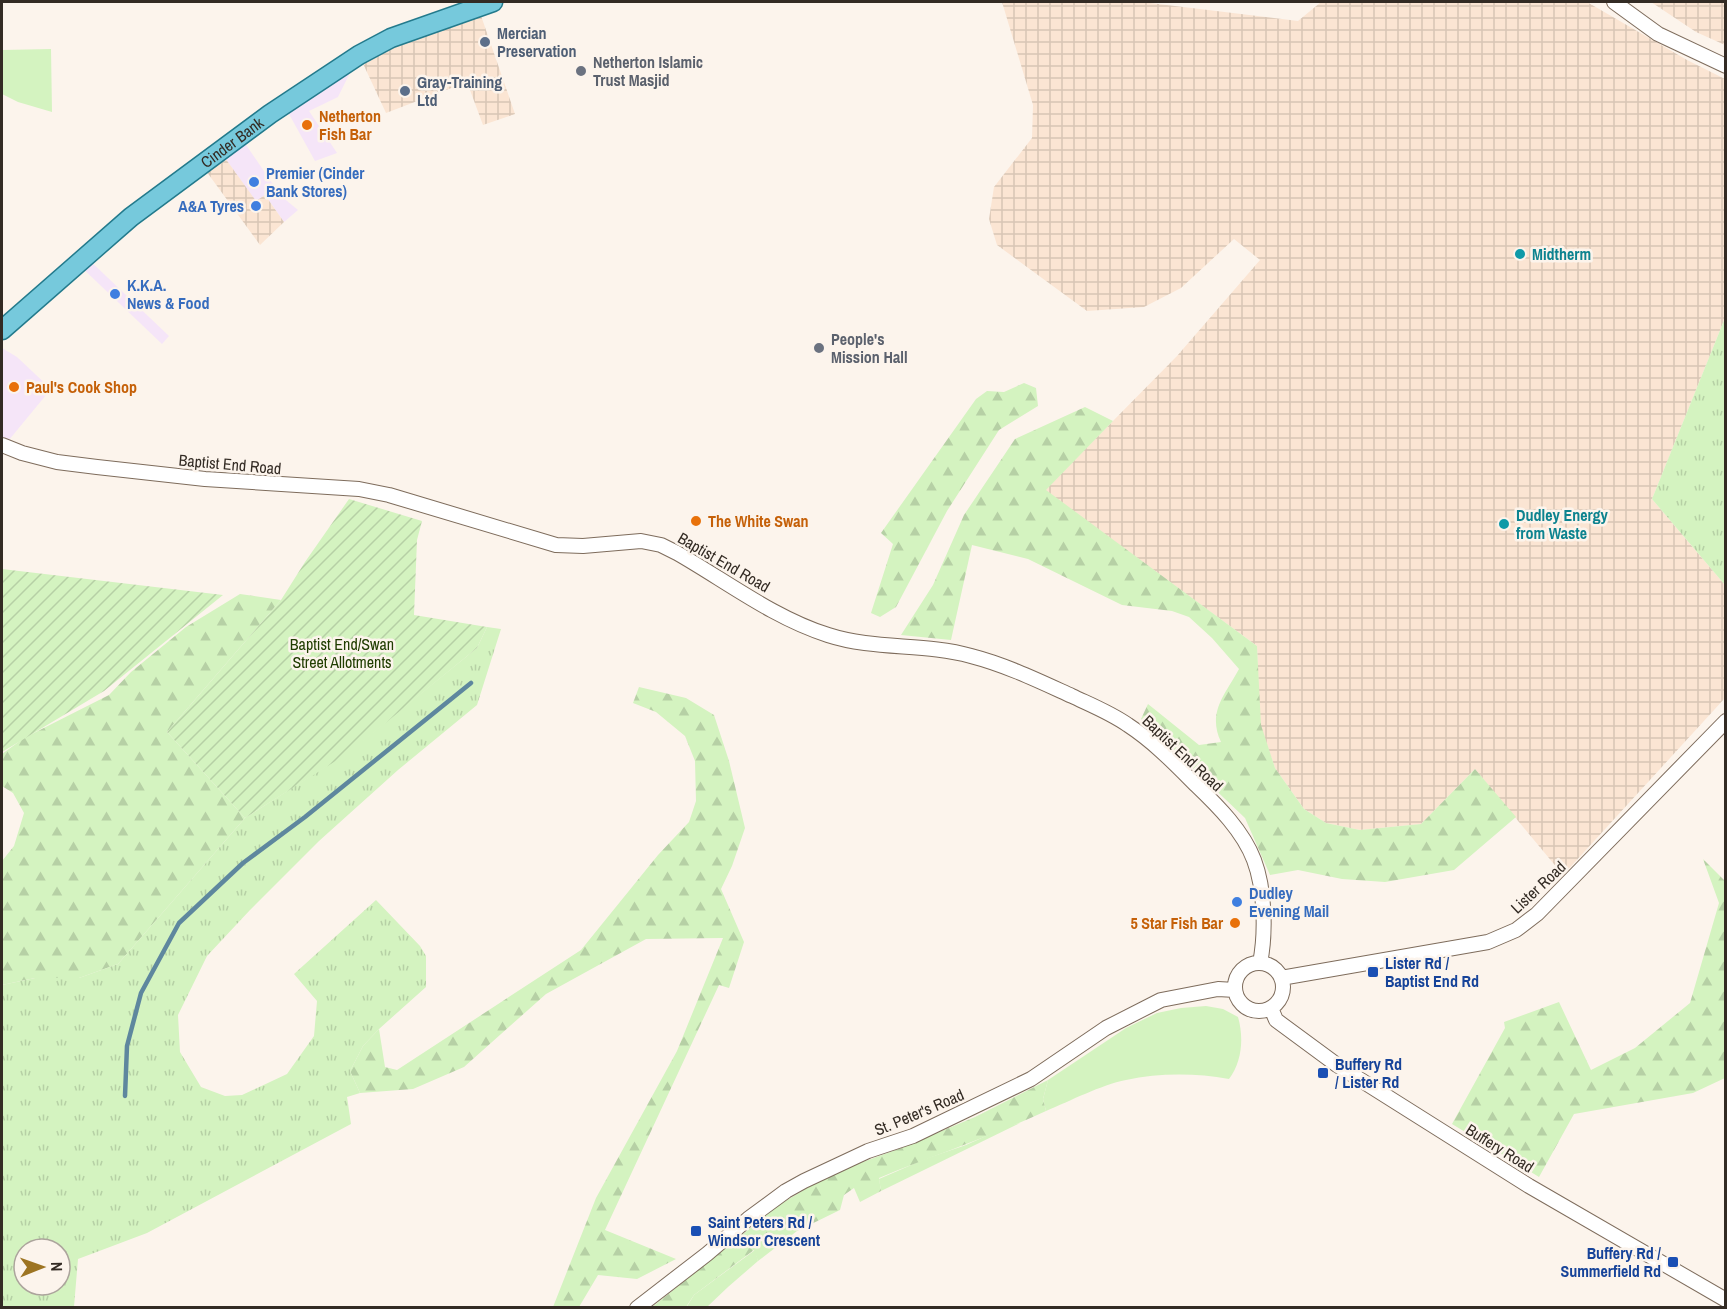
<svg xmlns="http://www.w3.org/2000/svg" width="1727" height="1309" viewBox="0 0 1727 1309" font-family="'Archivo Narrow',sans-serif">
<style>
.commercial{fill:#f5e5f8}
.industrial{fill:url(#industrial-grid)}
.grass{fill:#d4f3c0}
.forest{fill:url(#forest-firs)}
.park{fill:url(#park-tufts);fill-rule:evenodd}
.garden{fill:url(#garden-furrows)}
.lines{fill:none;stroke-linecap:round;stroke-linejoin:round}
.stream{stroke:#5e879e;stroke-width:4.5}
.minor-casing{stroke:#7e6c5c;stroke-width:16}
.major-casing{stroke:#237a8c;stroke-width:21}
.minor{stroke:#fff;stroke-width:14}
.major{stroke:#76c9dc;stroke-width:18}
.service-dot{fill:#5c6f8a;stroke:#fcf4ec;stroke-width:2}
.worship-dot{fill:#6b7280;stroke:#fcf4ec;stroke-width:2}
.food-dot{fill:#e8710a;stroke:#fcf4ec;stroke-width:2}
.shop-dot{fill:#3f7fe0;stroke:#fcf4ec;stroke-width:2}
.culture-dot{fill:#0f9aa8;stroke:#fcf4ec;stroke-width:2}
.transit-dot{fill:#1a4fb4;stroke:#fcf4ec;stroke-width:2}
.labels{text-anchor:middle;stroke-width:5;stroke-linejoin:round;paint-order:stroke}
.service-label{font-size:16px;font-weight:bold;fill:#4e5e75;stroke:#fcf4ec;text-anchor:start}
.worship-label{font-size:16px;font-weight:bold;fill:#5b616d;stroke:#fcf4ec;text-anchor:start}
.food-label{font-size:16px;font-weight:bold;fill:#c56008;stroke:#fcf4ec;text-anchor:start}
.street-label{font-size:16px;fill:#332b24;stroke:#fcf4ec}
.shop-label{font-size:16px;font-weight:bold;fill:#366cbe;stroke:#fcf4ec;text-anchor:start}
.culture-label{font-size:16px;font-weight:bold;fill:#0d838f;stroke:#fcf4ec;text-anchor:start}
.park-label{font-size:16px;fill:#203d01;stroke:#fcf4ec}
.transit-label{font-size:16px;font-weight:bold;fill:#164399;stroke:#fcf4ec;text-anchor:start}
</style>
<defs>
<pattern id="industrial-grid" width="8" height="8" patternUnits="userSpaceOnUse" patternTransform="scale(1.5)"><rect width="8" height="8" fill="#fbe5d3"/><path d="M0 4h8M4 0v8" fill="none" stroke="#d8c5b5"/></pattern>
<pattern id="forest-firs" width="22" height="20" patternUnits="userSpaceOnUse" patternTransform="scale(1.5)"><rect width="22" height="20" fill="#d4f3c0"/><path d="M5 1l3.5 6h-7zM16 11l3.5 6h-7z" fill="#b6d0a5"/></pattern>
<pattern id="park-tufts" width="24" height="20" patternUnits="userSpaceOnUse" patternTransform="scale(1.5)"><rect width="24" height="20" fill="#d4f3c0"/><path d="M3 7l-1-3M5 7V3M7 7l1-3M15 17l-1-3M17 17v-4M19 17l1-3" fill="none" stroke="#b6d0a5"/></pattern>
<pattern id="garden-furrows" width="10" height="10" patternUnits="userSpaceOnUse" patternTransform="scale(1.5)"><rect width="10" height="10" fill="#d4f3c0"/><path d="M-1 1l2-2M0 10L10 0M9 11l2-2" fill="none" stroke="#b6d0a5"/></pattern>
</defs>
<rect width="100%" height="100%" fill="#fcf4ec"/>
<path class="commercial" d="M359 55 338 97 309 111 337 153 315 161 284 105Z
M240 136 281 196 298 210 284 222 265 195 256 202 220 151Z
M85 256 169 336 162 344 77 263Z
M2 348 17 357 51 389 4 446 2 445Z"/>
<path class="industrial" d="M1002 2H1142L1298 21 1321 2H1587L1687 60 1725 79V318L1652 499 1725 585V698L1563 875 1475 769 1421 824 1360 830 1326 823 1304 809 1275 768 1260 725 1257 646 1045 490 1177 356 1260 260 1234 239 1181 288 1144 307 1087 311 997 245 989 219 994 187 1032 138 1033 105Z
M1651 2H1725V45L1696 32Z
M478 7 515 114 483 125 467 82 386 113 359 55Z
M220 151 256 201 265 195 284 222 260 245 201 164Z"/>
<path class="grass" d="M51 49 52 112 18 102 2 94V50Z
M1206 1006 1223 1009 1238 1017C1244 1038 1242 1062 1229 1079 1195 1073 1159 1073 1126 1080 1101 1085 1070 1101 1046 1111L1043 1099 1048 1080 1126 1028 1157 1013 1181 1008Z
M1020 1123 881 1191 879 1179 925 1159 966 1145 1008 1126Z
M755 1250 758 1261 728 1287 707 1307 686 1308 694 1295Z"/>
<path class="forest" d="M1024 383 1036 388 1038 406 999 430 947 511 896 607 880 617 871 613 893 544 881 533 976 399 987 391 1004 392Z
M1085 407 1113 421 1046 490 1257 646 1261 725 1275 768 1304 809 1326 823 1360 830 1421 824 1475 769 1516 817 1454 870 1385 882 1342 879 1298 870 1270 875 1245 818 1141 719 1148 704 1199 745 1221 742C1207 712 1225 695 1239 669L1212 638 1189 617 1172 611 1122 605 1028 559 972 545 951 640 901 635 933 585 964 515 1015 439Z
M240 594 281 600 167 732 245 818 118 964 79 978H35L2 985V861L14 846 24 813 13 793 2 786V754L24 738 109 695 131 672 186 627Z
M639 687 686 698 714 715 729 761 745 828 732 866 721 889 744 942 729 988 719 985 605 1230 676 1259 637 1279 598 1275 579 1307H553L596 1198 677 1051 723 938 646 939 546 994 464 1067 413 1089 360 1093 350 1071 363 1046 379 1029 385 1067 397 1070 581 950 658 855 689 822 696 801 695 761 685 736 656 712 633 703Z
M1703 859 1725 881V1078L1693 1093 1574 1114 1539 1177 1452 1124 1505 1028 1504 1022 1559 1002 1591 1070 1635 1048 1690 1003 1719 903Z
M1048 1080 1043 1099 1046 1111C992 1136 935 1155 879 1178L881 1191 860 1202 854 1188 844 1195 840 1210 797 1231 758 1261 754 1250 694 1295 686 1307 651 1308 779 1205 830 1174 901 1148 975 1117Z"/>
<path class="park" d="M1725 318 1726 585H1725L1652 499Z
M487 627 501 629 477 705 398 770 319 841 250 910 207 956 178 1015 180 1052 201 1087 225 1096 242 1095 287 1074 314 1036 317 1001 294 974 376 900 420 946 426 956V987L379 1029 363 1046 350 1071 360 1093 347 1097 351 1124 147 1233 78 1259 74 1307H2V985L35 978H79L118 964 245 818 350 751 477 648ZM24 1249H60V1285H24Z"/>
<path class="garden" d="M349 499 422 521 417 540 414 615 487 627 477 648 350 752 245 818 167 732 281 600 305 562Z
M2 569 223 595 104 691 2 752Z"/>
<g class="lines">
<path class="stream" d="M125 1096 127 1046 141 993 179 923 243 863 305 817 471 683"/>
<defs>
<path id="minor" d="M1614 2 1658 34 1726 66
M2 445 22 453 57 462 97 467 205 479 359 489 389 495 556 545 583 546 641 541 661 545 677 553C726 581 774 618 828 635 874 650 924 643 971 656 1006 665 1039 681 1072 696 1091 705 1111 713 1128 725 1154 742 1175 764 1196 785 1218 806 1243 831 1254 860 1265 889 1266 933 1260 963
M1235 987a24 24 0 1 1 48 0a24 24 0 1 1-48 0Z
M1281 978 1488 942 1516 930 1537 914 1726 721
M1271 1008 1276 1020 1337 1065 1529 1186 1726 1300
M637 1308 707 1254 748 1219 786 1191 804 1181 868 1151 913 1136 1031 1079 1106 1028 1161 1000 1218 989 1235 990"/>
<g id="major">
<path id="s1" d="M2 330 131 217 270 114 359 55 391 38 493 2"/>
</g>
</defs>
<use href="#minor" class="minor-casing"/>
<use href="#major" class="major-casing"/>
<use href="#minor" class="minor"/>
<use href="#major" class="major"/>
</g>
<g class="service-dot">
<circle cx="485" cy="42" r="6"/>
<circle cx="405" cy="91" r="6"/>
</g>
<g class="worship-dot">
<circle cx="581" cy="71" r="6"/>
<circle cx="819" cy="348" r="6"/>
</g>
<g class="food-dot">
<circle cx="307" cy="125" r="6"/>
<circle cx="14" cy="387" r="6"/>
<circle cx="696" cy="521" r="6"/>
<circle cx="1235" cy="923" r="6"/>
</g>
<g class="shop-dot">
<circle cx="254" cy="182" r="6"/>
<circle cx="256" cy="206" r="6"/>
<circle cx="115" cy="294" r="6"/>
<circle cx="1237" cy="902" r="6"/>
</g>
<g class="culture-dot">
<circle cx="1520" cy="254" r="6"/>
<circle cx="1504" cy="524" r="6"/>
</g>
<g class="transit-dot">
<rect x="1367" y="966" width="12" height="12" rx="3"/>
<rect x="1317" y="1067" width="12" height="12" rx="3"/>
<rect x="690" y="1225" width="12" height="12" rx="3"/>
<rect x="1667" y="1256" width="12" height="12" rx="3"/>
</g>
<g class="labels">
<g class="service-label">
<text x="497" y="39">Mercian<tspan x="497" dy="18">Preservation</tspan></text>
<text x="417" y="88">Gray-Training<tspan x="417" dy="18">Ltd</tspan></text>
</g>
<g class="worship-label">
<text x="593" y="68">Netherton Islamic<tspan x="593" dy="18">Trust Masjid</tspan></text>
<text x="831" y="345">People's<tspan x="831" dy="18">Mission Hall</tspan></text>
</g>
<g class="food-label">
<text x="319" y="122">Netherton<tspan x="319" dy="18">Fish Bar</tspan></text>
<text x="26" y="393">Paul's Cook Shop</text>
<text x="708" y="527">The White Swan</text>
<text x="1223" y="929" text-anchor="end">5 Star Fish Bar</text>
</g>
<g class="street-label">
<text dy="6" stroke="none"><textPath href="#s1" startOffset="297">Cinder Bank</textPath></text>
<text transform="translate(230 464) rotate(5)" y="6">Baptist End Road</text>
<text transform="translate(724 562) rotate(30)" y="6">Baptist End Road</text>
<text transform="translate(1183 753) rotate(43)" y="6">Baptist End Road</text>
<text transform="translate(1538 887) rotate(-43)" y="6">Lister Road</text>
<text transform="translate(919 1112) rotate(-23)" y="6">St. Peter's Road</text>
<text transform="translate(1500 1148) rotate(32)" y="6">Buffery Road</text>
</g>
<g class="shop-label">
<text x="266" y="179">Premier (Cinder<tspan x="266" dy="18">Bank Stores)</tspan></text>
<text x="244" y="212" text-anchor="end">A&amp;A Tyres</text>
<text x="127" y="291">K.K.A.<tspan x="127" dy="18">News &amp; Food</tspan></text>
<text x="1249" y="899">Dudley<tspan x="1249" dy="18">Evening Mail</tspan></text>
</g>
<g class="culture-label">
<text x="1532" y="260">Midtherm</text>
<text x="1516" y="521">Dudley Energy<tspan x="1516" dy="18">from Waste</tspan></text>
</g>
<g class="park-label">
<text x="342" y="650">Baptist End/Swan<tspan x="342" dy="18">Street Allotments</tspan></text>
</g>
<g class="transit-label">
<text x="1385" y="969">Lister Rd /<tspan x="1385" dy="18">Baptist End Rd</tspan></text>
<text x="1335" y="1070">Buffery Rd<tspan x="1335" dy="18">/ Lister Rd</tspan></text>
<text x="708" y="1228">Saint Peters Rd /<tspan x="708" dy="18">Windsor Crescent</tspan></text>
<text x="1661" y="1259" text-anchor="end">Buffery Rd /<tspan x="1661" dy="18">Summerfield Rd</tspan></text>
</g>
</g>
<rect width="1727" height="1309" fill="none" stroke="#332b24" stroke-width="6"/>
<g transform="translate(42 1267) rotate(89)"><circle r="28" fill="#fcf4ec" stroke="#aca49c" stroke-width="1.5"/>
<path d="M0-4.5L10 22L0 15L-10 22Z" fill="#9d7422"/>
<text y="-9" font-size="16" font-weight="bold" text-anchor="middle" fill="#332b24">N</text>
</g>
</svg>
